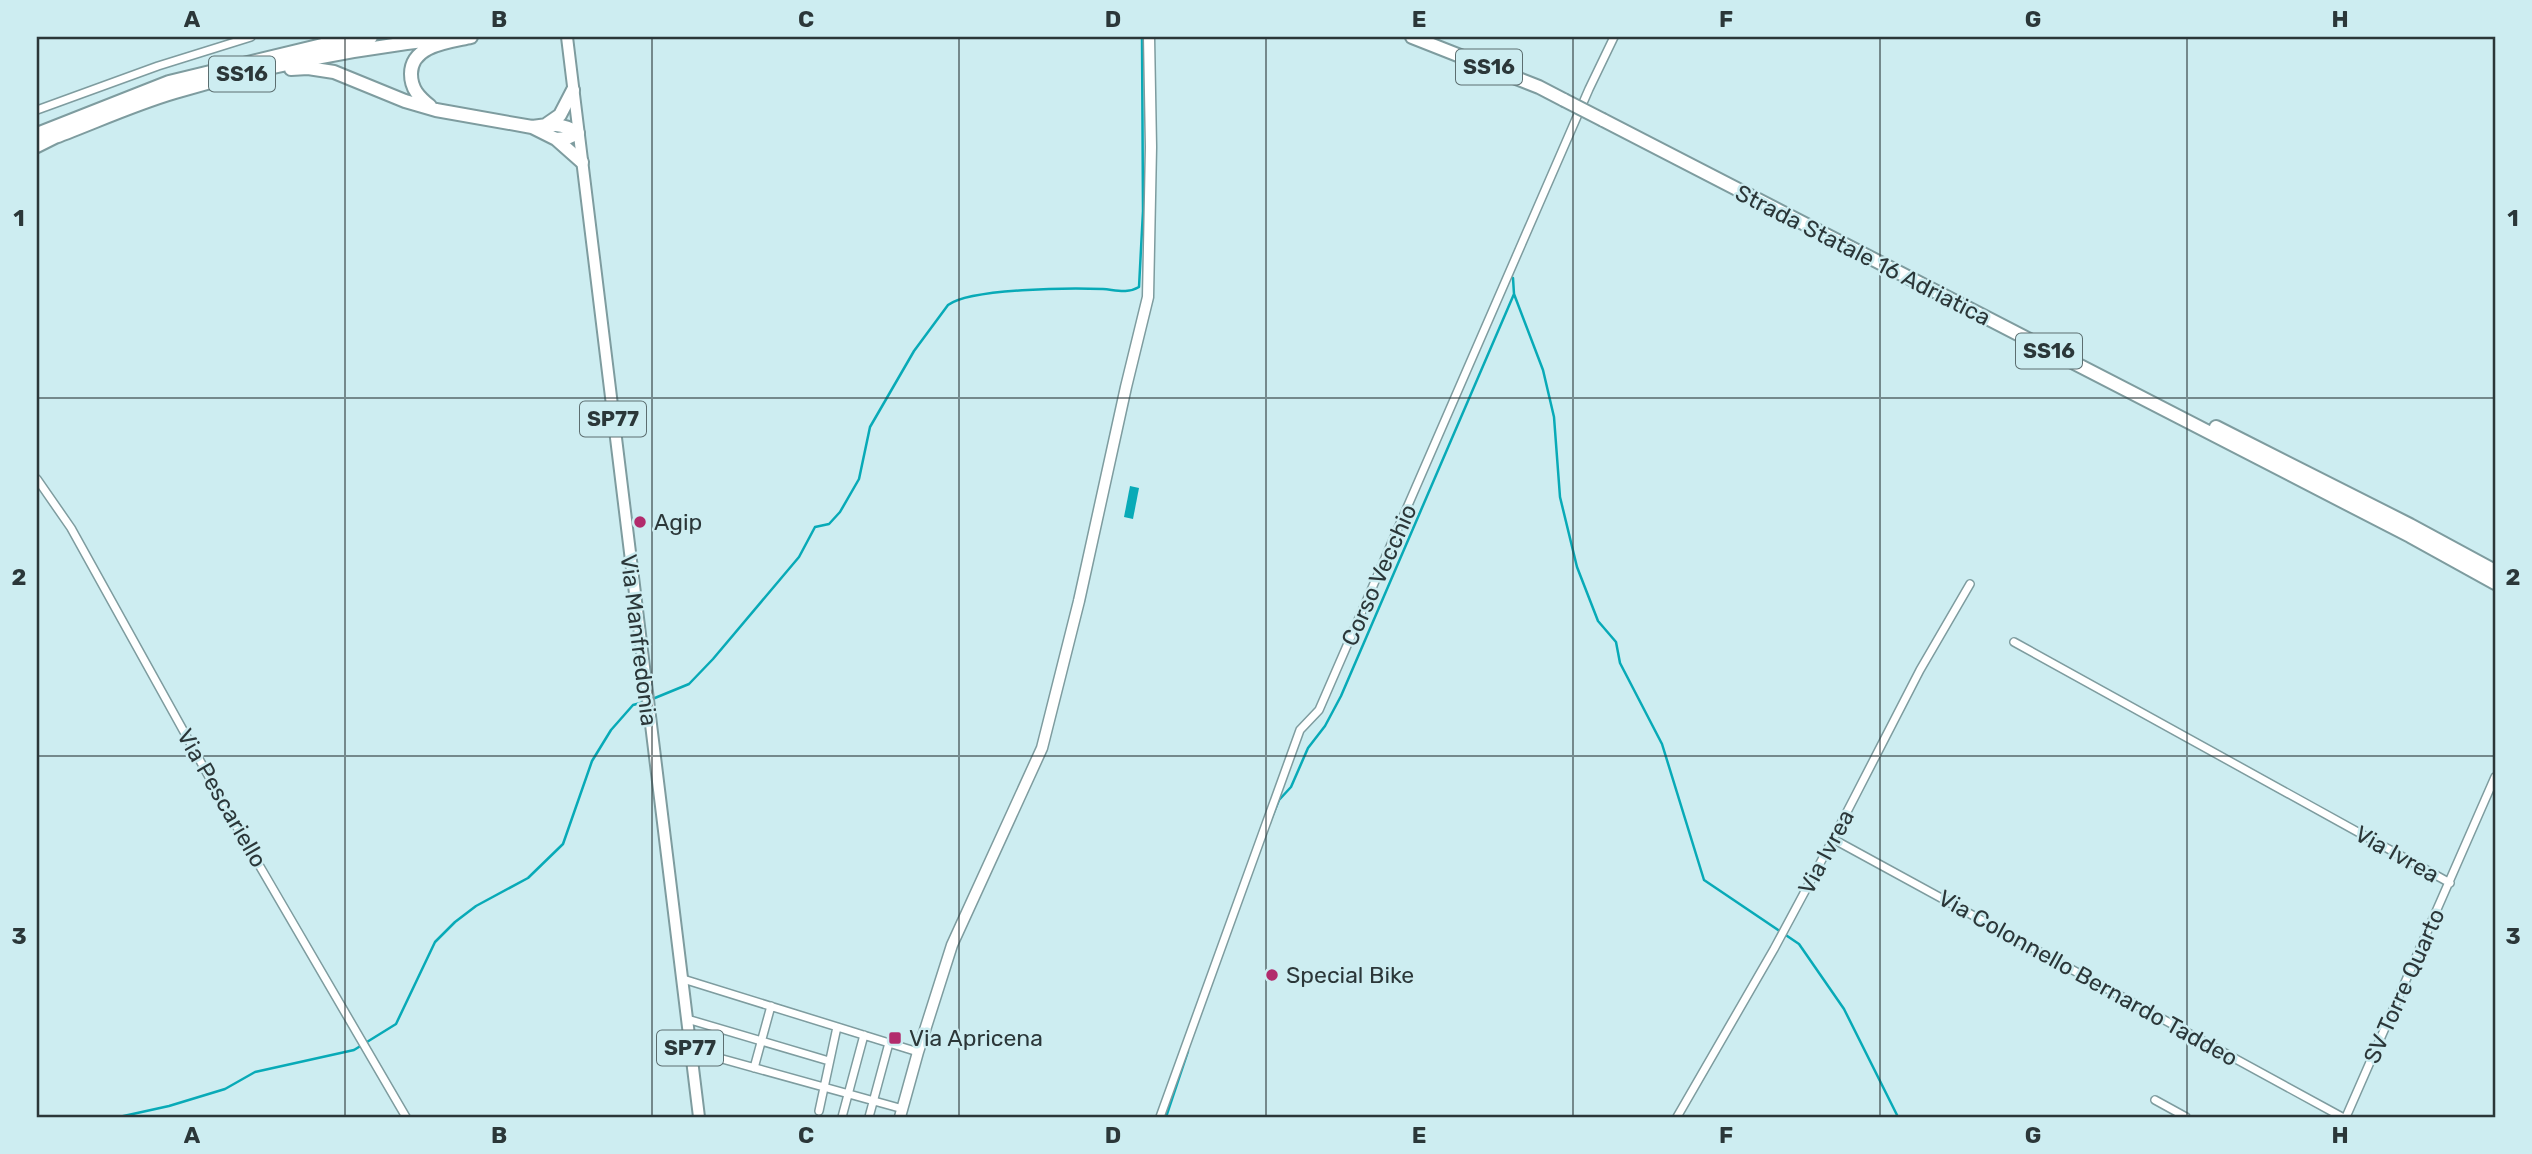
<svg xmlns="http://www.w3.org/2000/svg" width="2532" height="1154" viewBox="0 0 2532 1154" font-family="Rubik,sans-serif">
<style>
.water{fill:#08aab7}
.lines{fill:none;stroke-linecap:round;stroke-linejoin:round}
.stream{stroke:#08aab7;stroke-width:2.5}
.street-casing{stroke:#7e9c9f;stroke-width:10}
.secondary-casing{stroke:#7e9c9f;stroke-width:13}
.primary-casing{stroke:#7e9c9f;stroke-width:14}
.highway-casing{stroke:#7e9c9f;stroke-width:16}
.street{stroke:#fff;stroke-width:7}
.secondary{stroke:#fff;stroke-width:10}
.primary{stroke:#fff;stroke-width:10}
.highway{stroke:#fff;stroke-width:12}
.highway-bridge-casing{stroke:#7e9c9f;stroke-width:16;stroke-linecap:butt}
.highway-bridge{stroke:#fff;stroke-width:12}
.grid{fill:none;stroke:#2b3739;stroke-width:2;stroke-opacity:0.55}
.poi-dot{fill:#b22b6c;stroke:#cdedf1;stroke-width:2.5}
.labels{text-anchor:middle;stroke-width:5;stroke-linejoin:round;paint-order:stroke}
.shield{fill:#cdedf1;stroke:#5c6e70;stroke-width:2}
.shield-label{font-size:21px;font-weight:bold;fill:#2b3739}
.street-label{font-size:23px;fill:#2b3739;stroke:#cdedf1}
.poi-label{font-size:23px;fill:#2b3739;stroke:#cdedf1;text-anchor:start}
.neatline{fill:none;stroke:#2b3739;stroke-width:2.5}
.grid-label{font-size:23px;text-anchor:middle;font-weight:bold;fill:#2b3739}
</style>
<rect width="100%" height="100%" fill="#cdedf1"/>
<path class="water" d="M1130 486 1139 488 1133 519 1124 517Z"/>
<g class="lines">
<path class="stream" d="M1514 294 1543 370 1554 417 1560 497 1577 567 1598 621 1616 642 1620 663 1662 744 1704 880 1799 944 1844 1009 1898 1117
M650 700 689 684 713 659 799 557 815 527 829 524 840 512 859 479 870 427 914 351 948 305C971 288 1071 288 1103 289 1116 290 1127 294 1139 287L1143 211 1142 37
M1272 817 1279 800 1291 787 1308 748 1325 726 1341 696 1514 294 1513 278
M119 1117 169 1106 225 1089 255 1072 354 1050 396 1024 435 942 455 922 476 906 528 878 563 844 592 761 611 730 633 705 644 702
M1166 1117 1188 1051"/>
<defs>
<path id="street" d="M37 110 158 66 251 37
M37 479 71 528 234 822 406 1117
M2014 642 2450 883
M1833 839 2342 1117
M683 979 918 1052
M687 1019 829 1061
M690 1050 903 1109
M754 1068 771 1006
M2155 1100 2186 1117
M819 1111 837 1027
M842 1117 864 1035
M869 1117 889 1043
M1160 1117 1300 730 1319 710 1589 89 1614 37
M1677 1117 1774 949 1833 839 1920 670 1970 584
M2346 1117 2495 777"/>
<path id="secondary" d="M900 1117 918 1052 952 945 1042 748 1079 601 1126 387 1148 297 1151 147 1149 37"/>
<path id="primary" d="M567 37 699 1117"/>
<path id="highway" d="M1412 37 1539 87 1564 100
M291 69 308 68 334 72 405 101 436 110 532 127 556 139 582 162
M430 106C419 97 411 89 411 74 411 45 449 42 471 37
M1603 120 2410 536 2495 583
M547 124 560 115 573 90
M532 127C550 124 563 123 578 133L567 138 556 139
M37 134 169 82 322 45 371 37
M37 146 55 137C95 122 134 104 175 92 267 65 361 47 457 37
M2216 427 2410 525 2495 571"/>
</defs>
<use href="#street" class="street-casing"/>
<use href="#secondary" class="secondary-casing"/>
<use href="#primary" class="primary-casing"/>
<use href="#highway" class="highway-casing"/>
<use href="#street" class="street"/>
<use href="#secondary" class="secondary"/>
<use href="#primary" class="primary"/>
<use href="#highway" class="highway"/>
<defs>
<path id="highway-bridge" d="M1564 100 1603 120"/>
</defs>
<use href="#highway-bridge" class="highway-bridge-casing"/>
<use href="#highway-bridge" class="highway-bridge"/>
</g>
<path class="grid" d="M345 37V1117M652 37V1117M959 37V1117M1266 37V1117M1573 37V1117M1880 37V1117M2187 37V1117M37 398H2495M37 756H2495"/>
<g class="poi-dot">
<circle cx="640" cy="522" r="7"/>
<circle cx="1272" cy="975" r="7"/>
<rect x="888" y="1031" width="14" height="14" rx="3.5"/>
</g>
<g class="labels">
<g class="shield">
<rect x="1456" y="49.5" width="66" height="35" rx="5"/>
<rect x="209" y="56.5" width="66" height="35" rx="5"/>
<rect x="2016" y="333.5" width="66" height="35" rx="5"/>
<rect x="580" y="401.5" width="66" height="35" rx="5"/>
<rect x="657" y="1030.5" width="66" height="35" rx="5"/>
</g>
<g class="shield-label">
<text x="1489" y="74">SS16</text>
<text x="242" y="81">SS16</text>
<text x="2049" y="358">SS16</text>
<text x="613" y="426">SP77</text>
<text x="690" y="1055">SP77</text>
</g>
<g class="street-label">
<text transform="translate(1863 255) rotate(27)" y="8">Strada Statale 16 Adriatica</text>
<text transform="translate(1379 575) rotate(-66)" y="8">Corso Vecchio</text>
<text transform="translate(639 640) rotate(83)" y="8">Via Manfredonia</text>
<text transform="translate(222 798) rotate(60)" y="8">Via Pescariello</text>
<text transform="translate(1826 852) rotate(-62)" y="8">Via Ivrea</text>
<text transform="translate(2397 854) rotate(29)" y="8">Via Ivrea</text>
<text transform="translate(2088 978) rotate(29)" y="8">Via Colonnello Bernardo Taddeo</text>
<text transform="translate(2404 986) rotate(-66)" y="8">SV Torre Quarto</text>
</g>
<g class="poi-label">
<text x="654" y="530">Agip</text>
<text x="1286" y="983">Special Bike</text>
<text x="909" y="1046">Via Apricena</text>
</g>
</g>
<rect width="2532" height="1154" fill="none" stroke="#cdedf1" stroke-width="77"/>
<rect x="38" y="38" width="2456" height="1078" class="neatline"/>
<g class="grid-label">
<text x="192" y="27">A</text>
<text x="499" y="27">B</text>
<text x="806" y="27">C</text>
<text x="1113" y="27">D</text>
<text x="1419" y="27">E</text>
<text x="1726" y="27">F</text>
<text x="2033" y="27">G</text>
<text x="2340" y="27">H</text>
<text x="19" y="226">1</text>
<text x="2513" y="226">1</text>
<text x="19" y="585">2</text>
<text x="2513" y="585">2</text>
<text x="19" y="944">3</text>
<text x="2513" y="944">3</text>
<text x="192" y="1143">A</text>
<text x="499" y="1143">B</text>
<text x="806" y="1143">C</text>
<text x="1113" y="1143">D</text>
<text x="1419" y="1143">E</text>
<text x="1726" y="1143">F</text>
<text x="2033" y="1143">G</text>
<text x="2340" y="1143">H</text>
</g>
</svg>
